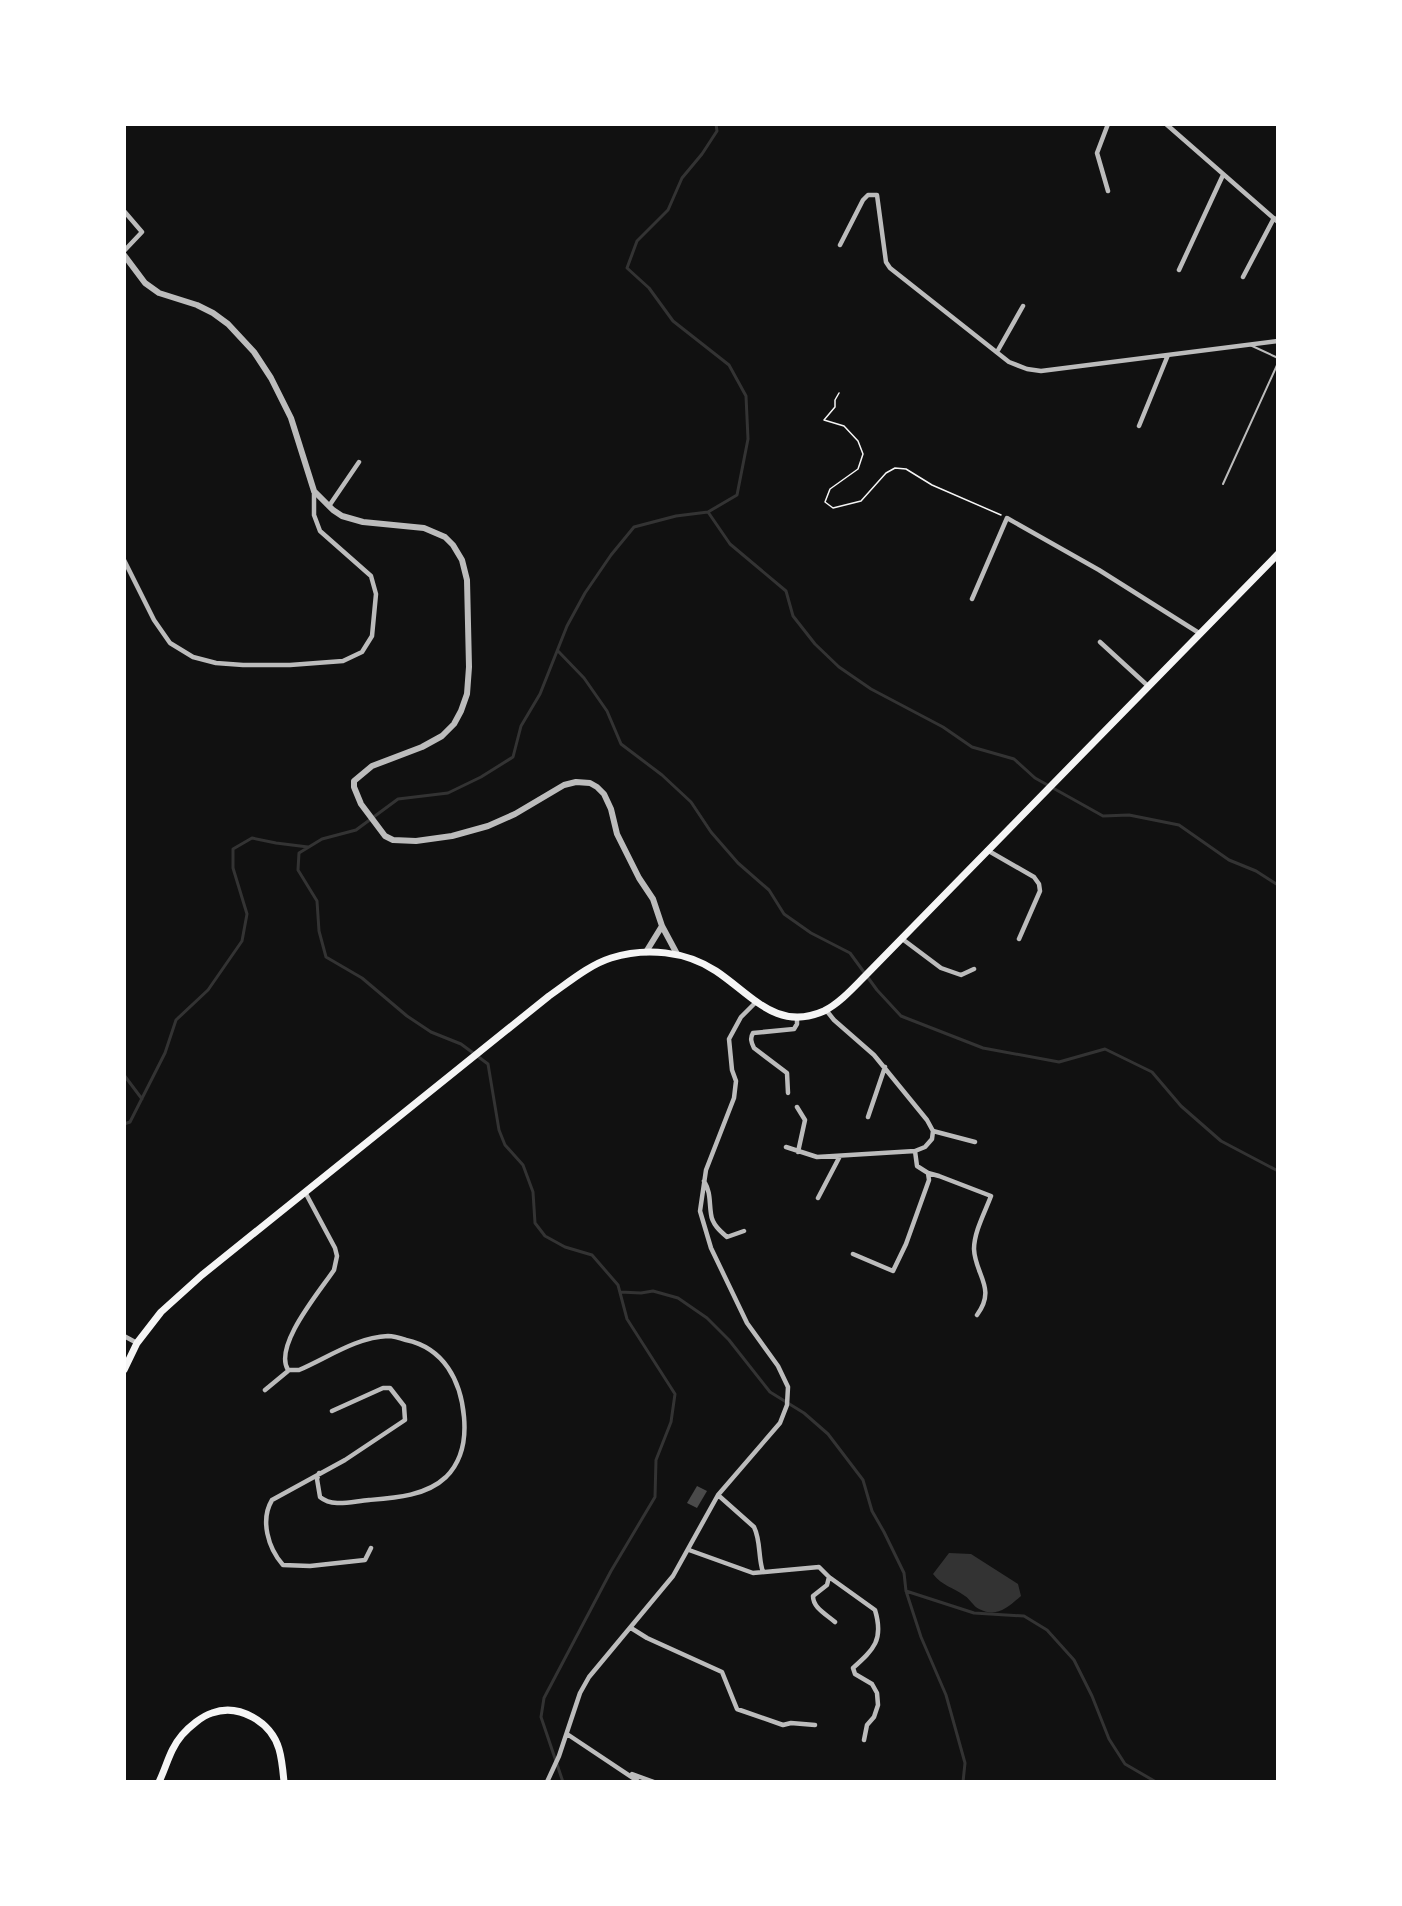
<svg xmlns="http://www.w3.org/2000/svg" width="1402" height="1906" viewBox="0 0 1402 1906" font-family="'Roboto Serif',serif">
<style>
.water{fill:#333}
.lines{fill:none;stroke-linecap:round;stroke-linejoin:round}
.stream{stroke:#333;stroke-width:3}
.building{fill:#4a4a4a}
.path{stroke:#f5f5f5;stroke-width:1.5}
.service{stroke:#bcbcbc;stroke-width:2}
.minor{stroke:#bcbcbc;stroke-width:4.5}
.tertiary{stroke:#bcbcbc;stroke-width:6}
.secondary{stroke:#f5f5f5;stroke-width:7}
</style>
<rect width="100%" height="100%" fill="#111"/>
<path class="water" d="M949 1553 971 1554 1018 1584 1021 1596C1007 1608 997 1618 979 1609 973 1606 970 1599 965 1596 953 1587 942 1586 933 1574Z"/>
<g class="lines">
<path class="stream" d="M708 512 730 544 786 591 793 616 815 644 839 667 871 689 943 727 972 747 1014 759 1035 778 1103 816 1129 815 1179 825 1229 860 1256 871 1278 885
M558 651 584 678 607 711 621 744 662 775 691 802 711 832 738 863 769 890 784 914 811 933 850 953 877 990 901 1016 983 1048 1059 1062 1105 1049 1152 1072 1181 1106 1221 1141 1278 1171
M124 1075 142 1099
M124 1124 130 1122 165 1053 176 1020 208 990 242 941 247 914 233 868V849L252 838 276 843 308 847
M620 1292 641 1293 653 1291 678 1298 707 1318 729 1340 770 1392 804 1413 828 1434 863 1480 872 1511 884 1532 904 1573 906 1591 921 1637 946 1695 965 1763 963 1782
M906 1591 974 1613 1024 1616 1047 1630 1074 1660 1092 1696 1109 1739 1125 1764 1156 1782
M563 1782 541 1717 544 1698 611 1571 655 1497 656 1460 671 1422 675 1394 627 1319 618 1285 592 1255 565 1247 545 1236 535 1223 533 1192 523 1165 505 1145 499 1130 488 1064 461 1044 431 1032 407 1016 362 978 326 957 319 931 317 901 298 870 299 853 322 839 356 830 398 799 448 793 481 777 513 757 521 726 540 694 567 626 585 593 611 555 634 527 676 516 708 512 737 495 748 439 746 396 729 365 673 321 649 288 627 268 637 241 668 210 682 178 702 154 717 131 716 124"/>
</g>
<path class="building" d="M697 1486 707 1491 697 1508 687 1503Z"/>
<g class="lines">
<path class="path" d="M839 393 835 400V407L824 420 844 426 858 441 863 454 858 469 830 489 825 502 833 508 861 501 886 473 895 468 906 469 932 485 1001 515"/>
<path class="service" d="M1250 345 1278 358
M1223 484 1278 363"/>
<path class="minor" d="M1166 124 1278 222
M1108 191 1097 153 1108 124
M124 211 142 232 124 251
M840 245 863 200 868 195H877L886 262 890 268 1009 362 1027 369 1041 371 1278 341
M1179 270 1223 175
M1243 277 1274 218
M997 352 1023 306
M1139 426 1168 355
M329 506 359 462
M124 560 154 620 170 643 193 657 216 663 243 665H290L343 661 362 652 372 636 376 594 371 576 320 531 314 515V491
M972 599 1007 518 1099 570 1199 633
M1100 642 1148 686
M987 850 1034 877 1039 884 1040 891 1019 939
M901 938 941 968 961 975 974 969
M788 1093 787 1073 754 1048C751 1042 750 1038 753 1033L794 1029 797 1024V1018
M797 1107 805 1120 798 1152
M868 1117 885 1067
M933 1131 975 1142
M786 1147 817 1157 915 1151 925 1147 932 1139 933 1131 927 1120 874 1055 834 1020 826 1010
M928 1173 939 1176 991 1196C985 1212 974 1232 974 1249 975 1275 997 1288 977 1315
M704 1181C711 1193 709 1201 711 1214 712 1224 720 1231 727 1237L744 1231
M305 1192 335 1248 337 1256 334 1270C320 1291 273 1346 288 1370H299C327 1358 357 1337 388 1336 394 1336 400 1338 406 1340 444 1348 461 1381 464 1417 466 1439 463 1460 446 1477 426 1496 395 1498 369 1500 353 1501 333 1508 320 1497L317 1479 319 1473
M818 1198 840 1156
M853 1254 893 1271 906 1244 929 1180 928 1173 917 1166 915 1151
M124 1336 137 1343
M265 1390 288 1371
M332 1411 383 1388H390L404 1406 405 1420 345 1460 272 1500C260 1520 268 1548 283 1565L310 1566 365 1560 371 1548
M718 1495 754 1527C761 1541 758 1558 763 1572
M689 1550 753 1573 819 1567 829 1577 875 1610C884 1640 874 1649 853 1668L855 1674 872 1684 877 1693 878 1705 874 1717 867 1725 864 1740
M829 1577 827 1585 813 1596C813 1608 826 1614 835 1622
M631 1628 647 1638 722 1672 737 1709 783 1725 791 1723 815 1725
M567 1734 639 1782
M632 1774 654 1782
M547 1782 559 1756 580 1693 589 1677 673 1576 718 1495 780 1423 787 1405 788 1387 778 1366 747 1323 711 1248 700 1211 706 1170 734 1098 736 1081 732 1070 729 1039 741 1017 757 1001"/>
<path class="tertiary" d="M124 255 145 283 159 293 197 305 213 313 228 324 254 352 271 378 291 418 314 491 333 510 342 516 363 522 424 528 445 537 453 545 462 560 467 580 469 667 467 694 461 711 454 724 442 736 422 747 372 766 354 781V787L361 804 385 836 393 840 416 841 452 836 488 826 515 814 564 785 576 782 590 783 597 787 604 794 611 809 617 834 639 878 653 899 662 926 677 954
M646 952 662 926"/>
<path class="secondary" d="M124 1370 137 1343 161 1312 202 1275 549 996C569 982 589 965 611 958 646 947 686 951 716 971 752 995 777 1032 824 1011 840 1003 854 987 866 975L1278 554
M159 1782C167 1765 170 1749 182 1735 189 1727 202 1716 212 1713 239 1703 271 1722 279 1749 282 1759 283 1771 284 1782"/>
</g>
<rect width="1402" height="1906" fill="none" stroke="#ffffff" stroke-width="252"/>
</svg>
